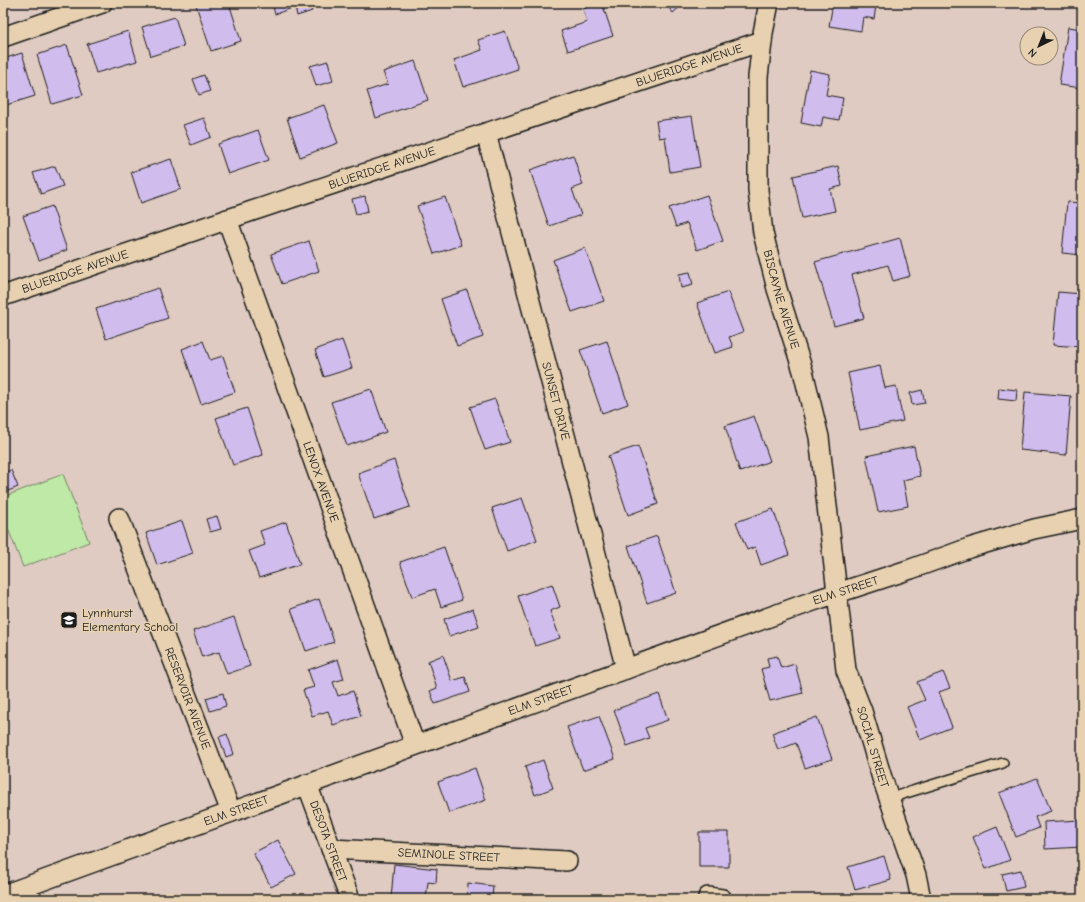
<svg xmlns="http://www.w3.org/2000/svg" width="1085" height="902" viewBox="0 0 1085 902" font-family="'Comic Neue',sans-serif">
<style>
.green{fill:#bfe9a6;stroke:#6e8261}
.building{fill:#d1bded;stroke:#1c1c1c}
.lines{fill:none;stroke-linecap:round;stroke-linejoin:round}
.lane-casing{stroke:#1c1c1c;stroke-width:12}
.street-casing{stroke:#1c1c1c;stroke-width:22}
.lane{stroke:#e7d1b0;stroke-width:9}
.street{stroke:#e7d1b0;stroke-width:19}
.labels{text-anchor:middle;stroke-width:3;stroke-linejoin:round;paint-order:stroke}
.street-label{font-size:12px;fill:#1c1c1c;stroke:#e7d1b0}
.poi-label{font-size:12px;fill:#1c1c1c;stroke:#e7d1b0;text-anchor:start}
</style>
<rect width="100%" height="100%" fill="#e0cbc2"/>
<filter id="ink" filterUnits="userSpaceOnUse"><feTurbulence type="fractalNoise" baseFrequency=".025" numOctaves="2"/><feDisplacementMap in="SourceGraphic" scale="8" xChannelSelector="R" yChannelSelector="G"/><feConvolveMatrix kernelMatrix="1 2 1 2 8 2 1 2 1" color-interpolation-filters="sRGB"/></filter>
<g filter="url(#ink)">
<path class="green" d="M63 474 89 542 23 567 3 516V497Z"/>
<path class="building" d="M202 3H229L241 41 211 51 196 5Z
M272 3H309L312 11 297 16 295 7 275 14Z
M599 3H602L613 36 568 51 561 31 587 22 583 9Z
M665 3H684L673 13Z
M833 3H868L876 5 874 19 863 17 861 31 829 26Z
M175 17 184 46 151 56 142 27Z
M1068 27 1082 29V88L1059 85Z
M128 31 137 61 96 73 87 44Z
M505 31 518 69 463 87 454 60 482 50 478 40Z
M67 45 83 95 52 104 37 55Z
M22 53 35 96 3 106V59Z
M328 61 333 81 316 86 310 66Z
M415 61 428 100 376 118 367 91 388 84 383 72Z
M810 70 830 74 826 95 843 98 839 120 823 117 821 127 801 123Z
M204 75 210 91 199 95 193 79Z
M324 105 338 143 300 157 287 118Z
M692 116 700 167 670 172 665 137 659 138 656 121Z
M204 118 211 137 191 145 183 125Z
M258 130 269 160 228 174 218 144Z
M573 155 583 185 572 189 581 215 549 226 530 170Z
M171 159 181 189 141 203 131 172Z
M55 166 63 186 41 194 33 173Z
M838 166 842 186 830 189 835 211 802 218 793 176Z
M707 195 723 241 697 250 687 223 676 227 669 208Z
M365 196 368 211 356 214 352 199Z
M445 197 461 245 434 254 417 206Z
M1067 202 1082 203V255L1062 253Z
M52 206 67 250 39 260 23 216Z
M900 238 910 276 893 281 888 265 852 275 864 318 834 326 815 262Z
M309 241 319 271 282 284 271 254Z
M585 248 604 301 572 312 553 260Z
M690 272 693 285 681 288 679 274Z
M158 288 168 318 106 339 96 309Z
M467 290 483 337 457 346 441 299Z
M728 292 743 332 729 337 733 347 715 353 697 303Z
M1058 292 1082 294V347L1053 345Z
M342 340 352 368 324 377 315 350Z
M203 341 210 360 223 356 235 392 201 404 182 349Z
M607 341 628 404 602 413 580 350Z
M880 366 885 388 896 386 903 421 860 430 848 373Z
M999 388 1017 390 1016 401 998 399Z
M371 389 386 432 347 446 331 402Z
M922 390 925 403 912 405 910 393Z
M1025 392 1071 396 1066 455 1020 450Z
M495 399 510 442 485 450 470 407Z
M247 408 263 455 233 465 216 418Z
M754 416 770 461 740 472 725 426Z
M638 446 658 504 628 515 608 456Z
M914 446 920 476 903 480 908 506 878 512 866 456Z
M394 460 410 507 374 519 358 473Z
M11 470 18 487 3 493V473Z
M522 498 537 540 507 551 492 508Z
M773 509 789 555 761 565 755 547 747 550 736 522Z
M217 516 221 529 210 532 206 519Z
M182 521 193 553 157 565 146 533Z
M286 522 300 564 259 578 249 551 265 545 260 531Z
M657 536 676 593 647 603 628 546Z
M444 547 462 600 441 607 435 589 412 597 400 562Z
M552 584 560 607 550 611 560 638 535 646 518 596Z
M319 599 334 642 306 651 291 609Z
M473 609 479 626 449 636 444 619Z
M234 617 250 666 227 674 219 652 202 657 193 631Z
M443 655 452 681 465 677 470 692 435 704 430 691 437 688 428 661Z
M777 656 781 668 795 664 803 693 770 701 761 669 769 667 767 658Z
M338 659 344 679 333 682 338 696 353 691 361 716 333 725 328 711 312 716 303 690 314 687 308 670Z
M943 672 950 688 939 692 952 727 920 740 907 707 925 700 917 682Z
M223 693 226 706 210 711 206 698Z
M659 694 668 720 645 728 649 738 627 746 614 710Z
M599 716 615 759 583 770 567 727Z
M817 717 832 759 805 768 796 743 778 750 772 733Z
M227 734 234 754 226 757 219 737Z
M543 760 553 788 535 795 525 767Z
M475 768 486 800 449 813 438 782Z
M1037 778 1051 811 1035 817 1039 828 1016 837 999 793Z
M1081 820 1082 847 1045 849 1044 822Z
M997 827 1010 860 986 869 973 837Z
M699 832H729V867H699Z
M278 840 296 874 271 887 253 853Z
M884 856 891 880 855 890 848 867Z
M394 864 437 869 436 883 428 882 426 899H391Z
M1021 870 1024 887 1006 891 1002 874Z
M468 883 493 886 492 899H467Z"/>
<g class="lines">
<defs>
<path id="lane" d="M890 798 1003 763"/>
<g id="street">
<path id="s1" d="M769 3 763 33 758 77V190L763 233 777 289 803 371 819 437 846 670 862 711 882 778 916 875 921 899"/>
<path d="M3 37 102 3"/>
<path id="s2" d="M486 133 626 669"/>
<path id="s3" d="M227 219 415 745"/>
<path id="s4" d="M3 296 252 211 762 41"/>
<path id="s5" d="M119 518 231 812"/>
<path id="s6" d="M307 784 350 899"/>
<path id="s7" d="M331 849 567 861"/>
<path id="s8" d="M3 895 816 600 911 569 969 548 1034 529 1082 519"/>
<path d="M708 897 722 899"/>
</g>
</defs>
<use href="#lane" class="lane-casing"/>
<use href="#street" class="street-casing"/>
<use href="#lane" class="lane"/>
<use href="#street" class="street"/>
</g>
</g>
<defs>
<symbol id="school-square" viewBox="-11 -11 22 22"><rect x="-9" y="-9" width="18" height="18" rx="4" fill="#1c1c1c" stroke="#e7d1b0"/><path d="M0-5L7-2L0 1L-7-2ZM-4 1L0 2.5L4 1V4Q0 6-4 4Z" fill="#fff"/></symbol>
</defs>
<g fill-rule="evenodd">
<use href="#school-square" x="59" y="610" width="20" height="20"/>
</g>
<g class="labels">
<g class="street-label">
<text dy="4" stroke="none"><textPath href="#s4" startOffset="724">BLUERIDGE AVENUE</textPath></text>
<text dy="4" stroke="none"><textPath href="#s4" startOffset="400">BLUERIDGE AVENUE</textPath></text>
<text dy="4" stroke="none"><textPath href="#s4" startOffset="76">BLUERIDGE AVENUE</textPath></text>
<text dy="4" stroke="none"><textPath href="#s1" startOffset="300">BISCAYNE AVENUE</textPath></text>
<text dy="4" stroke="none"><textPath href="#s2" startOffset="277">SUNSET DRIVE</textPath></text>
<text dy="4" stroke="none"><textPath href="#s3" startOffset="279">LENOX AVENUE</textPath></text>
<text dy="4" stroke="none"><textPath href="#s8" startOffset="896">ELM STREET</textPath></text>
<text dy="4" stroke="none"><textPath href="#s5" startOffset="193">RESERVOIR AVENUE</textPath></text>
<text dy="4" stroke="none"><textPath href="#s8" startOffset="572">ELM STREET</textPath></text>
<text dy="4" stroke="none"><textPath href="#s1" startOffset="759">SOCIAL STREET</textPath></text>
<text dy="4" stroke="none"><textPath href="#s8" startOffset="248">ELM STREET</textPath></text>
<text dy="4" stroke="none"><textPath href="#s6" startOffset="61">DESOTA STREET</textPath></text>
<text dy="4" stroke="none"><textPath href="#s7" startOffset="118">SEMINOLE STREET</textPath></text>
</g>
<g class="poi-label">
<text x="82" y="617">Lynnhurst<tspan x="82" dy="14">Elementary School</tspan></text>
</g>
</g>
<rect width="1085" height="902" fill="none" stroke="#e7d1b0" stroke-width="16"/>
<rect x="8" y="8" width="1069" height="886" fill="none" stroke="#1c1c1c" stroke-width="1.5" filter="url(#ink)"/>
<g transform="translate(1039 46) rotate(223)"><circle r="19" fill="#e7d1b0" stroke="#968975"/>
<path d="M0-3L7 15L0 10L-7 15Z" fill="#1c1c1c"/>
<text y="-6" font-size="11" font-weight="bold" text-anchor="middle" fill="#1c1c1c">N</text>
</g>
</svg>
